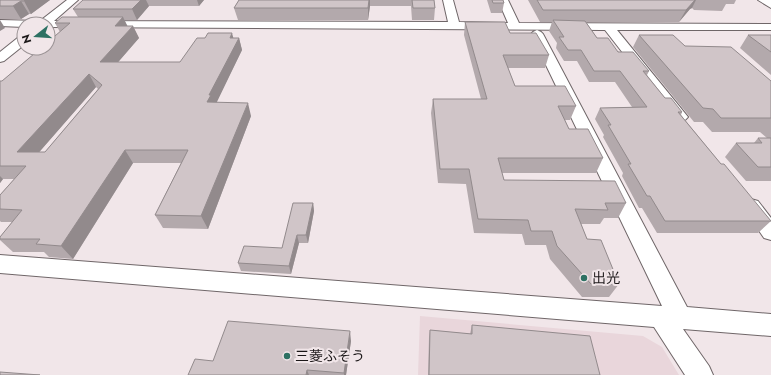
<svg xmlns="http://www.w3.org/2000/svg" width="771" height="375" viewBox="0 0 771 375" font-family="Jost,'Noto Sans JP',sans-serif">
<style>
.built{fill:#e9d6db}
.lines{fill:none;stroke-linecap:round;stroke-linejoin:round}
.minor-casing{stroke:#6f6668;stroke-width:2}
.minor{fill:#fff;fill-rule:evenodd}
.wall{fill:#b3a9ac;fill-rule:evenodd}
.shaded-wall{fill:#928a8c}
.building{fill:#d0c5c8;stroke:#928a8c;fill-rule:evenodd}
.poi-dot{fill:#2d7163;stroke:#f1e6e9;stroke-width:1.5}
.labels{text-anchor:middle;stroke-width:4;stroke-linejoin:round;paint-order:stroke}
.near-poi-label{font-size:14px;fill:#1b1718;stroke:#f1e6e9;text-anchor:start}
</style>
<rect width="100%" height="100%" fill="#f1e6e9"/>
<path class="built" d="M420 316 643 336 662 347 679 375H418Z"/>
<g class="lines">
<defs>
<path id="minor" d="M67 0H78L54 21 448 22 443 0H453L459 22 508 23 498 0H508L519 23 771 24V30H617L688 117 685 120 680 122 675 120 605 30 48 27V24H24V27L0 26V20L40 21Z
M758 0H771V8Z
M537 30 541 32 543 34 687 307 771 314V336L683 329 709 366 713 375H685L654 327 0 273V255L662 306 531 34 533 32Z
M24 35V45L4 61 0 62V52L20 36Z
M751 199 758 201 771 218V240L764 238 742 206 744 201Z"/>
</defs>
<use href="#minor" class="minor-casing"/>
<use href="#minor" class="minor"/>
</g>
<path class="wall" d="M0 0H50L31 14H29L21 19H0Z
M83 0H204L199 6H149L137 20H124L127 26H133L139 38 118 62H180L234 38H239L242 50 216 102 251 116 208 229 163 228 155 215 181 163H133L73 259 49 257 44 252H13L0 240V237L12 222H1L0 221V195L14 179H3L0 183V81H2L60 32 55 23 78 17 73 9ZM96 87 98 89 45 152H39Z
M239 0H434L435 8 434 20H412L411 6H370L368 20H238L234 8Z
M487 0H503L504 3 502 13H491Z
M528 0H736L734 4H726L722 11 694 10 692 8 690 9 679 22H586L597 38 649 71 647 75 665 98 682 112 681 115 721 164 771 221 758 233H657L642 208H639L622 176 623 173 603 137 604 135 595 119 600 108 632 107 615 82H589L577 61H564L556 48 557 43 549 31 552 22H540Z
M465 22 510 33 549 55 545 68H508L515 86 576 106 570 120H565L569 129 603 158 596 173H502L504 180 626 203 618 218H604L600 224H581L587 239 619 284 609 297H582L550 259 546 245H525L522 234 474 233 466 184 438 183 431 113 433 99H481L464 35Z
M639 35 685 46 771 81V181H746L725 157 736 143H754L758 138H767L760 132H712L703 122H694L633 47Z
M748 35H771V75L740 48Z
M313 203 314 211 308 243H299L291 274 241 271 238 263 282 248Z
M472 325 600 375H428L429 337 430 330 470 334Z
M351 341 346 375H188L213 361Z"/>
<path class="shaded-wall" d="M25 0H50L31 14 24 1Z
M141 0H146L149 6 137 20 132 9Z
M197 0H204L199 6Z
M369 0H370V6L368 20V8Z
M693 0H696L692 8 690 9 679 22 686 10Z
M21 1 29 14 21 19 13 6Z
M123 17 129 29 115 26Z
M0 20 5 28 0 31Z
M133 26 139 38 107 75 100 62Z
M232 33 235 44 239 38 242 50 215 106 207 102 209 95 230 38Z
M89 74 96 87 28 165 17 152Z
M248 103 251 116 208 229 201 216Z
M125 150 133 163 73 259 61 246Z
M0 176 3 179 0 183Z
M313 203 314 211 308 243 306 235Z
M297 235 299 243 291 274 289 266Z
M350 331 351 341 346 375H344V373Z
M307 370 309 375H306Z"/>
<path class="building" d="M0 0H25L24 1H21L13 6H0Z
M83 0H141L132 9H73Z
M239 0H369L368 8H234Z
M412 0H434L435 8H413Z
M492 0H503L504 3H493Z
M537 0H695L686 10H543Z
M62 17H123L115 26H133L100 62H180L197 38H205L208 33H232L230 38H239L209 95H211L207 102 248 103 201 216 155 215 188 150H125L61 246 36 244 40 239H0V237L22 210 0 209V195L26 166H0V81H2L41 48H48V42L70 23H55ZM89 74 102 85 45 152H17Z
M553 20 585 21 597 38H608L618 52H633L649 71H643L665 98H671L682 112H678L721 164H724L771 221H665L650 196H647L628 164H631L608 125H611L600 108 647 107 620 71H594L581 50H568L559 37H564Z
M465 22H505L510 33H536L549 55H503L515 86H565L576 106H558L569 129H588L603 158H498L504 180 615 181 626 203H605L608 210 575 209 587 239 601 240 619 284H591L557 246 552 231H531L528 220 478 219 469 169H440L433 99H487Z
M639 35H673L685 46 731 47 771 81V118H721L713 109 703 108Z
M748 35H771V52Z
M758 138H771V167H758L736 143H762Z
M293 203H313L306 235H297L289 266 238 263 244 246 282 248Z
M228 321 350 331 344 373 307 370 306 375H188L195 359 213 361Z
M472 325 590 336 600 375H429L430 330 472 334Z
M0 372 40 375H0Z"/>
<g class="poi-dot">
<circle cx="584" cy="278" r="4"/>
<circle cx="287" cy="356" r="4"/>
</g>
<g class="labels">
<g class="near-poi-label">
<text x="592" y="283">出光</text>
<text x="295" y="361">三菱ふそう</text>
</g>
</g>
<g transform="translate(36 36) rotate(253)"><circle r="19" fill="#f1e6e9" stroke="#9b9395"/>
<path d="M0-3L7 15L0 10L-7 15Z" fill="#2d7163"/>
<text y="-6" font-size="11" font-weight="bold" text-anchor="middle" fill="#1b1718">N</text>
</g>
</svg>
